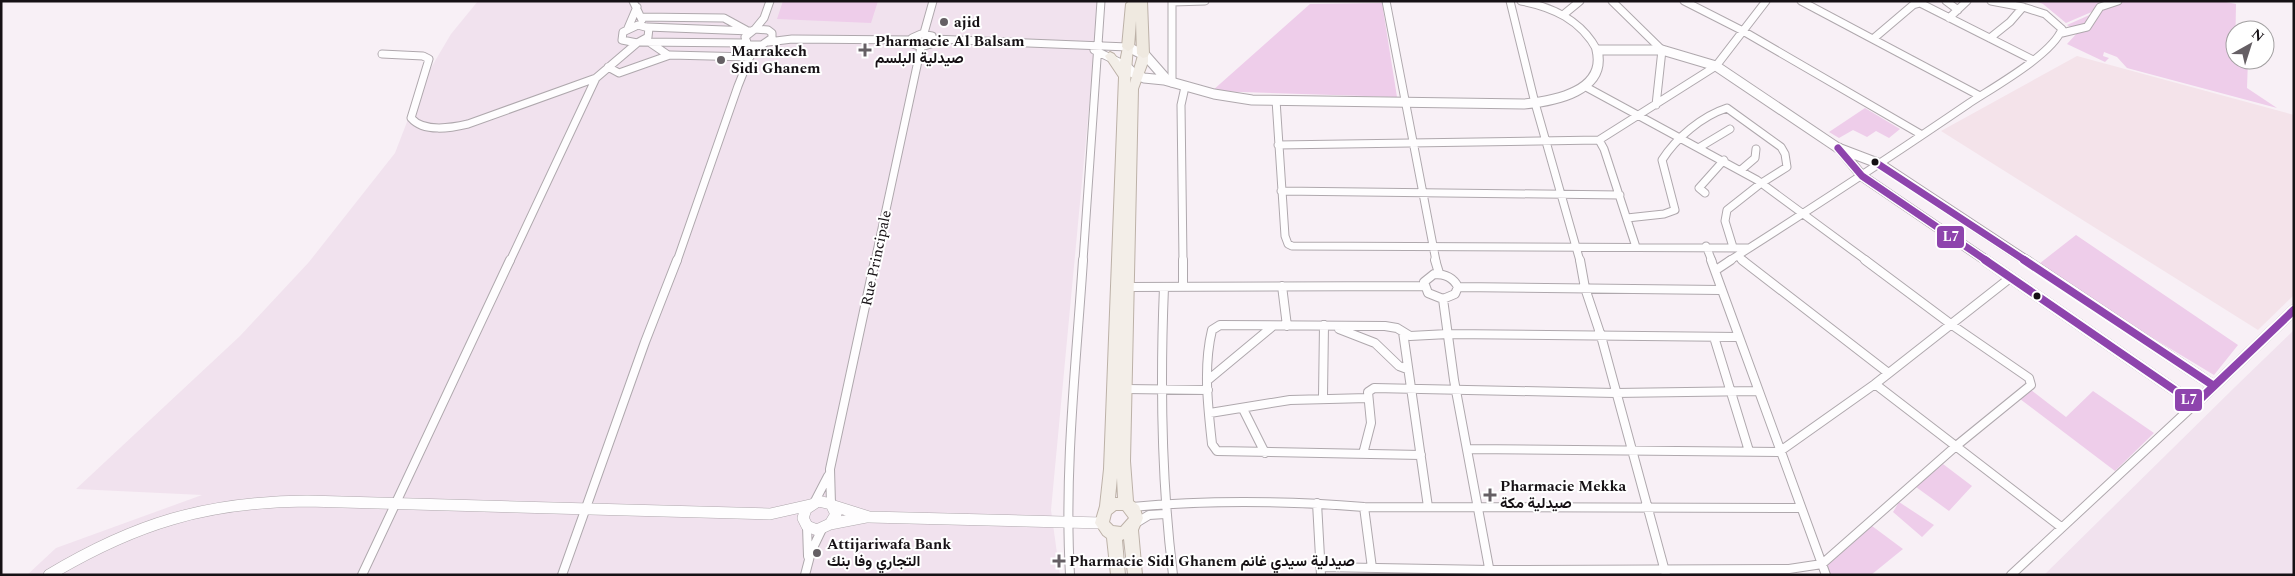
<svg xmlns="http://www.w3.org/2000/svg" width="2295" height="576" viewBox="0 0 2295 576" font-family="Spectral,Vazirmatn,serif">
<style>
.commercial{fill:#f4e3ea}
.built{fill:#f1e2ee}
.green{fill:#eecdea}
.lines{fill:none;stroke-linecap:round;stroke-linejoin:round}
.minor-far1-casing{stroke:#afa8ad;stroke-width:9}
.minor-casing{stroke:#afa8ad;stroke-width:10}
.tertiary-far1-casing{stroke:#afa8ad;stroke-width:11}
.tertiary-casing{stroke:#afa8ad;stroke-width:12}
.primary-casing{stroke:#bcb1a7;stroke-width:2}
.trunk-casing{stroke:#bcb1a7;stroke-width:2}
.minor-far1{stroke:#fefdfe;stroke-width:7}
.minor{stroke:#fefdfe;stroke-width:8}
.tertiary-far1{stroke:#fefdfe;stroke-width:9}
.tertiary{stroke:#fefdfe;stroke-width:11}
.primary{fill:#f3eee8;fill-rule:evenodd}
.trunk{fill:#efe9e0;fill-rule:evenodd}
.bus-1-far1-casing{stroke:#fff;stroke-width:10}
.bus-1-casing{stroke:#fff;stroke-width:12}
.bus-1-far1{stroke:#8e44ad;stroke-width:7}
.bus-1{stroke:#8e44ad;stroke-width:8}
.poi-dot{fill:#655f64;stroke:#fff;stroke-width:2}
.bus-dot{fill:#161115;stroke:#fff;stroke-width:2}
.labels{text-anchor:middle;stroke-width:4;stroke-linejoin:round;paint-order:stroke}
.poi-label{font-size:15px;font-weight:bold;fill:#161115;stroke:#fff;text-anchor:start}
.street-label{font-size:15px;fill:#161115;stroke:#fff}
.line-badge{stroke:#fff;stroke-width:2}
.badge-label{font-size:14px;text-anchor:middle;font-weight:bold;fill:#fff}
</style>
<rect width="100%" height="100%" fill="#f8f0f6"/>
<path class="commercial" d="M2077 56 2294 115V295L2258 330 1941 131Z"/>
<path class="built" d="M478 1H1099L1051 510 1060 575H27L56 548 202 495 76 489 240 336 309 262 395 153 422 83 451 34Z
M2294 330V575H2044L2236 386Z"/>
<path class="green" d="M783 1H878L871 23 777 19Z
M2035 1H2117L2066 23 2043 4Z
M2121 1H2221L2236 4 2235 60H2248L2247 88 2277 108 2127 68 2117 57 2104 52 2103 56 2109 58 2105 62 2067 44 2078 32 2067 25Z
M1382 3 1397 97 1212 91 1310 4Z
M1865 108 1900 129 1889 138 1876 131 1867 137 1853 130 1839 138 1829 132Z
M2076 235 2238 345 2214 375 2035 267Z
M2031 390 2066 417 2093 391 2154 433 2115 471 2020 399Z
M1943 464 1972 486 1949 511 1916 487Z
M1899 502 1934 525 1922 537 1893 512Z
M1872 526 1903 549 1871 575H1830L1827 566Z"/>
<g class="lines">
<defs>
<path id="minor-far1" d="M633 1 642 20
M1172 1V83
M1386 1 1436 261
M1510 1 1535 103 1580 261
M1521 1C1553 7 1581 20 1597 50
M1612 1 1662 50 1656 105
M1684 1 1743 31 1922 135
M1801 1 1980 96
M1946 1 1958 10
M1991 1 2023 7
M1172 2 1205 1
M1563 15 1580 1
M641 17 724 18 746 30
M1949 18 1967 1
M638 25 649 28 648 37 637 43 622 40 623 32Z
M647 27 751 31
M628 28 637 7
M755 29 768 30 772 33V38L762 45H748L745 37Z
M755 29 764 18 770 1
M924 33 933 1
M2062 33 2087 27 2100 7 2118 1
M921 34 932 36 931 44 921 47 913 44 912 38Z
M933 39 1128 47
M1873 39 1913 5 1920 3 2033 60
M640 42 746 43
M649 42 668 55
M768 42 792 39 912 40
M1094 50 1125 65
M382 54 423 56 429 59 411 118C424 133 451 128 468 124L596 78 637 43
M608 67 619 73 670 55 750 57
M1586 87 1757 180 1867 261
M1276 100 1285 236 1288 244 1292 246 1749 248
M1599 140 1604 149 1636 247
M1278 145 1599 140 1716 66 1766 1
M1700 147 1730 129
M1741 170 1755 158 1756 149
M1281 191 1620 195
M1705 193 1699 188 1724 160
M1627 218 1664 214 1675 210 1662 160C1676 138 1702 116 1727 108L1781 147 1785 154 1787 167 1760 184 1727 210 1725 221 1733 247
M1706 246 1712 261
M1737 256 1744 261
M510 261 596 78
M677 261 738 86 750 56 762 45
M875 261 921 47
M1083 261 1101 1
M1183 261 1181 105 1185 87
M1729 261C1809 210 1889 158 1968 104 1992 88 2052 55 2062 29L2045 14 2023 7 2010 22 1990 38"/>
<path id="minor" d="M1183 260V287
M1435 260 1439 273
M1580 260 1585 288 1601 336 1666 575
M1711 260 1826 575
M1742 260 1887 372
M1716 270 1731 260
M1434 274C1445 274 1453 277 1458 287L1455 294 1443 299 1428 293 1424 282Z
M1282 286 1287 326
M1128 287 1424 286
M1164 287C1160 384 1161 479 1173 575
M1458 287 1720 290
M1443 299 1454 380 1490 573
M1339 329 1375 343 1399 366 1407 369
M1403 332 1428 507
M1714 337 1749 451
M1208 380 1273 326
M1875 384 2061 527
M1125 389 1208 390
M1323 396 1324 325
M1243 409 1265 453
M1210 413 1290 400 1368 398
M1468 449 1779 452 1875 384 2010 278
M1363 454 1371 423 1368 392 1374 388 1615 393 1758 391
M1421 455 1217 451 1212 444C1208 407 1203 367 1212 330L1220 325 1385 326 1397 328 1410 336 1448 334 1739 337
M814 503 828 476
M1317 503 1321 575
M831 504 830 469 875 260
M1132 507C1208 500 1288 501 1364 507L1801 508
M1364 507 1372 568
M1136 523 1149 515 1165 514
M807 526 808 556
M1320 567 1490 570 1789 569 1822 564 1956 446 2031 385 2029 378 1952 325 1865 260
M362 575 510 260
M562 575 645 342 677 260
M805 575 811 552 822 529
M1070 575C1064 470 1076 365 1083 260
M2011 575 2195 404"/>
<path id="tertiary-far1" d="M1128 47 1146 56 1168 81
M1125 65 1133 73 1144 78 1164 80 1214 94 1252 100 1524 104C1555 101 1607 91 1597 50H1662L1716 66 1838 148 1880 164 2027 261
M1839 148 1862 176 1987 261"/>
<path id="tertiary" d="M1985 260 2195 404 2294 310
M2025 260 2214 386
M818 501 831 504 836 514 830 524 817 530 807 526 803 518 806 509Z
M834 506 869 517 1102 523
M830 524 866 517
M49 575C136 523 206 502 307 501L770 514 810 505"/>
<path id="primary" d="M1128 44 1133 47 1130 83 1139 52 1143 51 1148 54V62L1138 89 1130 461 1133 501 1139 506 1143 518 1138 530 1142 575H1128L1124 539 1122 540 1125 575H1111L1107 538 1103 535 1095 523 1100 506 1104 469 1119 77 1105 56 1110 52 1114 54 1120 62 1123 47ZM1117 478 1118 498H1115ZM1116 510H1123L1129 518 1121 527 1113 526 1109 522 1111 514Z"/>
<path id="trunk" d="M1129 1H1147L1149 54 1147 57 1143 58 1137 54 1136 21 1134 47 1128 51 1122 47 1126 4Z"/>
</defs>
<use href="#minor-far1" class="minor-far1-casing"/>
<use href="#minor" class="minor-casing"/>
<use href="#tertiary-far1" class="tertiary-far1-casing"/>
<use href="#tertiary" class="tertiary-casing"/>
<use href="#primary" class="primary-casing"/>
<use href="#trunk" class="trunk-casing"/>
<use href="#minor-far1" class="minor-far1"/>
<use href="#minor" class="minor"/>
<use href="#tertiary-far1" class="tertiary-far1"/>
<use href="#tertiary" class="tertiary"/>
<use href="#primary" class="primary"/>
<use href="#trunk" class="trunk"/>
<defs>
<path id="bus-1-far1" d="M1838 148 1862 176 1987 261
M1875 162 2026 261"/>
<path id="bus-1" d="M1985 260 2195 404 2294 310
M2024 260 2214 386"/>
</defs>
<use href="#bus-1-far1" class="bus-1-far1-casing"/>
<use href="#bus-1" class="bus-1-casing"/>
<use href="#bus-1-far1" class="bus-1-far1"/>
<use href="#bus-1" class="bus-1"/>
</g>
<g class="poi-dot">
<circle cx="944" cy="22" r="5"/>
<path d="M862.5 42.5h5v5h5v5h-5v5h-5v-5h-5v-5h5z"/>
<circle cx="721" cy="60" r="5"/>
<path d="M1487.5 487.5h5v5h5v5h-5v5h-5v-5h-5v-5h5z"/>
<circle cx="817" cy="553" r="5"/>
<path d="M1056.5 553.5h5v5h5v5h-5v5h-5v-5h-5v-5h5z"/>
</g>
<g class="bus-dot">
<circle cx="1875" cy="162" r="4.5"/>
<circle cx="2037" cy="296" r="4.5"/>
</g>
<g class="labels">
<g class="poi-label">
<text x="954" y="27">ajid</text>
<text x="875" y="46">Pharmacie Al Balsam<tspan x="875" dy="17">صيدلية البلسم</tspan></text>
<text x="731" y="56">Marrakech<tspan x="731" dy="17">Sidi Ghanem</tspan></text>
<text x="1500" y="491">Pharmacie Mekka<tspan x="1500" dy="17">صيدلية مكة</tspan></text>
<text x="827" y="549">Attijariwafa Bank<tspan x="827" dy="17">التجاري وفا بنك</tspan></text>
<text x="1069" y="566">Pharmacie Sidi Ghanem صيدلية سيدي غانم</text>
</g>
<g class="street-label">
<text transform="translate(876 258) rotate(-78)" y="5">Rue Principale</text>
</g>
</g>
<g class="line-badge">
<rect x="1936" y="225" width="29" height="24" rx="5" fill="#8e44ad"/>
<rect x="2174" y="388" width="29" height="24" rx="5" fill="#8e44ad"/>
</g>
<g class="badge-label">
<text x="1951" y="241">L7</text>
<text x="2189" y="404">L7</text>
</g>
<rect width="2295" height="576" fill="none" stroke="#161115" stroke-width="5"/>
<g transform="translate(2250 45) rotate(39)"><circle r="24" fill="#ffffff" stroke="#a2a0a1"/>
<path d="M0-4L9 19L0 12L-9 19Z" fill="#655f64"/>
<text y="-8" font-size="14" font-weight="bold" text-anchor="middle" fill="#161115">N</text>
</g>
</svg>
